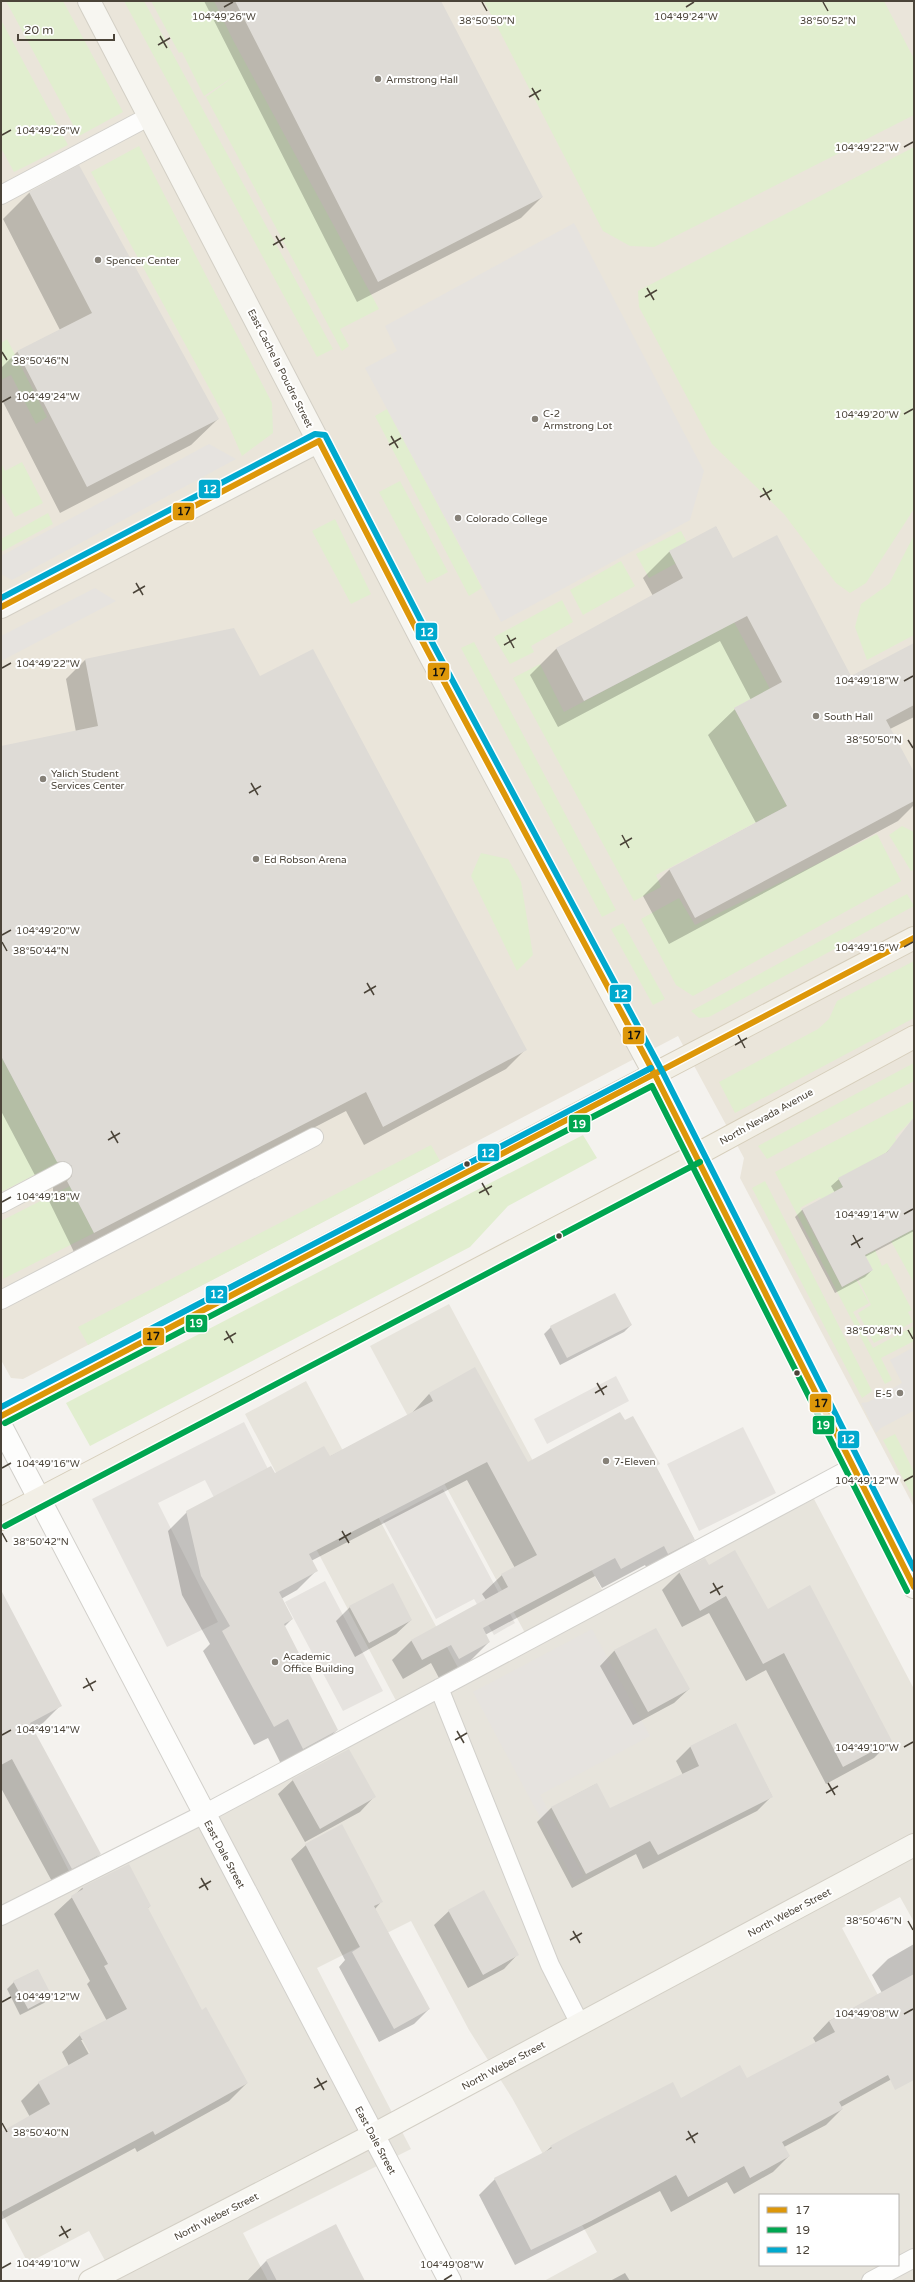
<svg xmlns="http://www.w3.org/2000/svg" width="915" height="2282" viewBox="0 0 915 2282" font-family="'Varela Round',sans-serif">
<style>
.residential{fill:#e7e4dc;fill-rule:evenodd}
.education{fill:#eae5da}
.green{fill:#e1eecf}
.parking{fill:#e6e3df}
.shadow{fill:#0003;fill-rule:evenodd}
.building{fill:#dedbd6}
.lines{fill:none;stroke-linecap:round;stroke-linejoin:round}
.lane-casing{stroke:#d2d0cb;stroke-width:20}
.street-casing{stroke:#d2d0cb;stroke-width:24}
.secondary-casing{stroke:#d3cfc5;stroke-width:24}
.primary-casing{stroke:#d6cebb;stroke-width:24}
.lane{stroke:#fdfdfc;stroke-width:18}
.street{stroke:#fdfdfc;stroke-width:22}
.secondary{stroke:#f7f6f1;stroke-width:22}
.primary{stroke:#f2efe6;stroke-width:22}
.bus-1-casing{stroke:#fff;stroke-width:9}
.bus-2-casing{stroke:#fff;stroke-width:9}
.bus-3-casing{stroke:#fff;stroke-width:9}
.bus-1{stroke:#dd9709;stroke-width:6}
.bus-2{stroke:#00a651;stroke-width:6}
.bus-3{stroke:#00a9ce;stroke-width:6}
.ticks{fill:none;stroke:#4b4439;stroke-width:1.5}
.poi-dot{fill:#868178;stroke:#fff;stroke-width:1.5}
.bus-dot{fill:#4b4439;stroke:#fff;stroke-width:1.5}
.labels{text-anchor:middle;stroke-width:4;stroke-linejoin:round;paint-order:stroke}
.poi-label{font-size:10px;fill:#4b4439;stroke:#fff;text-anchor:start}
.street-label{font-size:10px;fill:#4b4439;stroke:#fff}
.ticks-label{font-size:10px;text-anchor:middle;fill:#4b4439;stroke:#fff;stroke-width:4;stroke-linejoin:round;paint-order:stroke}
.line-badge{stroke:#fff;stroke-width:1.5}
.badge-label{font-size:11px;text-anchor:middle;font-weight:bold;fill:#fff}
.pale-badge-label{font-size:11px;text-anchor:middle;font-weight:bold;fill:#111}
</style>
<rect width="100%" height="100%" fill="#f4f2ee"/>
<path class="residential" d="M449 1304 608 1601 814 1499 914 1689V1922L900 1897 842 1928 914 2062V2281H544L597 2252 512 2098 469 2030 411 1921 317 1968 411 2149 243 2233 268 2281H116L89 2231 28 2263 1 2212V1737L75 1883 402 1712 245 1414 306 1381 464 1679 531 1644 370 1346ZM760 2195H898V2265H760Z"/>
<path class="education" d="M1 1H914V1507L740 1178 744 1158 678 1036 23 1379 11 1378 1 1360Z"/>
<path class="green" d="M6 1H63L123 112 79 136Z
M124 1H144L333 349 317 357Z
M151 1H214L233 40 379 309 340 329 349 346 342 351 206 97 233 77 204 96 182 52 179 53Z
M484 1H884L914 59V115L654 247 630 246 603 231Z
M1 20 68 145 14 172 1 148Z
M139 146 272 403 273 433 242 456 225 417 91 172Z
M914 147V509L866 583 850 593 836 583 784 514 712 444 639 307 638 291Z
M7 339 47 417 36 424 11 375 1 380V343Z
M387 409 482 588 469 596 375 416Z
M22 462 43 503 15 517 1 491V463L5 471Z
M400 481 448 572 427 583 379 492Z
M48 513 53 524 1 552V539Z
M335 519 371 594 351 604 312 531Z
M681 531 693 554 649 578 636 554Z
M914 535V635L867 660 855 627 861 604 889 584Z
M621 561 635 586 583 615 570 590Z
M562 600 573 622 531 646 534 652 510 664 494 637Z
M734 622 770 689 734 708 787 806 656 875 661 887 634 901 513 678 540 664 564 712Z
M474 642 616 910 602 917 461 648Z
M902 826 914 832V870L911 871 889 835Z
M877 834 901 881 693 996 676 985 641 919 679 898 695 925Z
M481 853 508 859 521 882 533 955 517 971 471 876Z
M907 894 914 906 709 1017 699 1018 691 1011Z
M623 923 665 999 653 1005 611 929Z
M914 961V1018L735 1113 719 1082 818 1029 829 1019 837 1001Z
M1 1056 58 1163 1 1192Z
M914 1063V1081L767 1159 758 1146Z
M914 1100V1118L895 1137 900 1147 839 1179 843 1187 828 1212 820 1197 800 1208 842 1287 856 1279 869 1303 853 1312 873 1348 914 1326V1341L881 1358 892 1380 885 1384 775 1172Z
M583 1135 597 1158 508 1206 470 1247 90 1446 66 1403Z
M431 1145 440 1161 88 1345 78 1327Z
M765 1181 872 1391 862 1398 752 1188Z
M70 1186 94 1233 3 1279 1 1221Z
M914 1229V1283L891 1241Z
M875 1250 882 1266 887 1263 912 1310 908 1312 913 1322 874 1343 858 1313 871 1305 858 1279 873 1270 865 1255Z
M895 1434 914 1472V1500L883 1440Z"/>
<path class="parking" d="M574 223 704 471 690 520 501 622 365 368 397 351 385 326Z
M209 444 236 459 12 580 1 574V556Z
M95 588 116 601 1 661V636Z
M914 1347V1413L913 1411 881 1428 876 1433 861 1403 868 1402 902 1383 890 1360Z
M616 1376 629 1401 547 1444 534 1419Z
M244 1422 294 1520 240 1548 205 1480 158 1503 218 1622 167 1647 92 1499Z
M743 1427 776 1493 699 1531 667 1464Z
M443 1489 515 1623 494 1635 474 1599 436 1619 383 1521Z
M325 1581 383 1691 343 1711 285 1602Z
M592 1629 650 1736 540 1795 584 1876 574 1881 473 1692Z"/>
<path class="shadow" d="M204 1H440L542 197 521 218 357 302Z
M79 167 218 419 191 445 60 513 1 398V368L17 352 60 330 3 219 29 193Z
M716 527 733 560 850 678 914 644V717L890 729 914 774V805L898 821 669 944 643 896 669 870 756 823 708 735 735 709 751 700 720 641 558 727 530 675 556 649 653 596 643 578 669 552Z
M85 660 260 677 526 1049 506 1069 364 1145 346 1111 74 1252 49 1201 53 1196V1186L38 1181 1 1111V747L76 732 66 679Z
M914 1123V1231L865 1257 872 1270 865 1277 835 1293 795 1217 802 1210 835 1193 831 1186 839 1179 886 1153Z
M631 1325 624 1332 560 1365 544 1334 551 1327Z
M429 1394 527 1463 658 1464 655 1467 694 1539 674 1559 649 1572 645 1565 602 1588 595 1576 485 1635 489 1642 470 1661 439 1678 431 1663 403 1679 392 1660 411 1641 486 1600 482 1594 502 1575 515 1568 467 1480 311 1561 316 1571 297 1590 281 1599 292 1619 284 1627 337 1730 318 1749 283 1768 268 1738 254 1745 203 1651 210 1644 182 1595 168 1531 187 1512 274 1475 329 1457 411 1414Z
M704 1560 708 1567 767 1610 891 1741 874 1758 826 1784 766 1670 746 1681 709 1613 682 1627 662 1590 679 1573Z
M350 1607 411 1620 396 1634 355 1657 336 1621Z
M1 1624 60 1706 43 1723 32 1729 100 1854 83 1871 54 1885 1 1788Z
M656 1630 689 1689 674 1703 633 1725 600 1666 614 1651Z
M735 1724 772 1796 757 1811 643 1869 636 1854 572 1888 537 1822 551 1808 596 1784 610 1810 683 1775 676 1761 690 1747Z
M293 1780 374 1797 360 1812 305 1842 278 1794Z
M306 1845 382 1901 375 1909 429 2009 414 2024 379 2042 339 1967 345 1960 291 1859Z
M129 1866 150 1906 147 1909 201 2011 247 2083 229 2101 137 2152 135 2148 1 2220V2133L30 2117 21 2101 39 2083 69 2066 62 2052 80 2035 107 2021 87 1984 90 1981 54 1914 82 1888ZM81 2040H84L93 2057 91 2058Z
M449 1911 518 1954 504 1969 468 1988 434 1925Z
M914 1944V2028L906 2064 890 2080 841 2107 842 2109 826 2125 784 2147 789 2156 773 2172 734 2194 727 2182 671 2212 660 2191 515 2265 479 2195 495 2179 544 2153 551 2147 681 2099 747 2079 816 2043 813 2038 829 2021 882 1993 872 1975 888 1959Z
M37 1970 51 1996 44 2003 20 2015 7 1989 14 1982Z
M266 2261 364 2281H247Z
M625 2273 630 2281H610Z"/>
<path class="building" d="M235 1H441L543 197 378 282Z
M79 165 219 419 87 487 17 351 92 313 29 192Z
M716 526 733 558 777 535 851 676 914 643V705L886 720 914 772V801L695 918 669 869 787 806 734 708 782 682 747 616 584 701 556 648 683 578 669 551Z
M234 628 260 676 313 649 527 1050 383 1127 366 1092 94 1233 67 1181 72 1176V1166L64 1161 57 1162 1 1056V746L98 726 85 659Z
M914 1117V1229L865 1255 873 1270 842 1287 802 1209 843 1187 838 1178 887 1152Z
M615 1293 632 1325 567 1358 550 1326Z
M475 1367 528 1462 620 1412 625 1420 633 1416 660 1464 656 1466 695 1540 668 1554 664 1546 621 1569 615 1558 483 1628 490 1642 459 1659 451 1645 422 1660 411 1640 508 1587 501 1574 537 1555 487 1462 309 1554 318 1571 279 1592 293 1619 284 1624 338 1730 303 1749 288 1719 274 1727 222 1631 230 1626 201 1576 186 1511 271 1466 275 1473 324 1446 330 1456 433 1401 429 1393Z
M735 1550 768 1609 810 1585 892 1741 843 1767 784 1653 763 1664 726 1596 700 1611 679 1572 705 1558 709 1565Z
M393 1583 412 1620 369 1643 349 1606Z
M1 1590 62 1706 30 1723 101 1854 72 1869 12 1759 1 1765Z
M656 1628 690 1689 648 1712 614 1650Z
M736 1723 773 1797 658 1855 650 1841 586 1874 551 1807 597 1783 610 1808 699 1766 690 1746Z
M349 1749 376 1797 320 1829 292 1779Z
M342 1824 383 1902 374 1906 430 2009 394 2029 352 1952 360 1947 305 1844Z
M129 1864 151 1906 148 1908 202 2010 206 2007 248 2083 155 2135 153 2131 1 2212V2132L50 2104 38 2082 90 2053 79 2034 127 2009 104 1966 108 1964 71 1896 83 1889 82 1887Z
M484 1890 519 1955 483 1975 448 1910Z
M38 1969 52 1996 28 2009 13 1981Z
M914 1974V2080L895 2090 888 2075 839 2102 843 2109 782 2142 790 2156 750 2178 744 2166 688 2197 676 2175 591 2221 531 2250 494 2178 552 2148 550 2146 579 2130 673 2082 681 2098 740 2065 747 2078 835 2032 829 2021Z
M336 2224 365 2281H277L266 2260Z"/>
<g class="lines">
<defs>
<path id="lane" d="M1 195 150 116
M1 1204 63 1171
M1 1300 314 1137
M439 1688 550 1965 580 2024
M1 1916 204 1814 853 1467
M871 2281 914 2258"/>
<path id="street" d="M1 1426 450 2281"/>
<path id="secondary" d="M89 1 427 650 655 1075 914 1587
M1 607 319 441
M90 2281 373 2135 914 1845"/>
<path id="primary" d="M1 1416 914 938
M1 1519 696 1155 914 1037"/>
</defs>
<use href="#lane" class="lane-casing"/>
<use href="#street" class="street-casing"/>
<use href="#secondary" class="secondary-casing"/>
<use href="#primary" class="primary-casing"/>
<use href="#lane" class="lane"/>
<use href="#street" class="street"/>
<use href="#secondary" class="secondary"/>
<use href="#primary" class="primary"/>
<defs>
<path id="bus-1" d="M1 607 319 441 427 650 655 1075 914 1587
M1 1416 914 938"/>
<path id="bus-2" d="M5 1423 652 1086 907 1591
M5 1526 700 1162"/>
<path id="bus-3" d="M1 598 315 434 325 435 434 646 662 1071 914 1569
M1 1407 651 1068"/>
</defs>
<use href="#bus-1" class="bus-1-casing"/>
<use href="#bus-2" class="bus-2-casing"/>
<use href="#bus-3" class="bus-3-casing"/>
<use href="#bus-1" class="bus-1"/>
<use href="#bus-2" class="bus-2"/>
<use href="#bus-3" class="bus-3"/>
</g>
<path class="ticks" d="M482 2 487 11M823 2 828 11M224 7 233 2M686 7 694 2M160 36 167 48M158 45 170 38M532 88 539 100M529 97 541 90M2 135 11 130M904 147 913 142M276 236 283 248M273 245 285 238M647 288 654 300M645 297 657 290M2 352 7 360M2 402 11 397M904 414 913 409M391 436 398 448M389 445 401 438M763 488 770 500M760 497 772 490M136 583 143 595M133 593 145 586M507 635 514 648M504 645 516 638M2 668 11 663M904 681 913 676M908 740 913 748M251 783 258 795M249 793 261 786M622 835 629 848M620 845 632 838M2 935 11 930M2 942 7 951M904 947 913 942M367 983 374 995M364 993 376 986M738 1035 745 1048M735 1045 747 1038M111 1131 118 1143M108 1140 120 1133M482 1183 489 1195M479 1193 492 1186M2 1202 11 1197M904 1214 913 1209M853 1235 860 1248M851 1245 863 1238M908 1330 913 1339M226 1331 233 1343M224 1340 236 1333M597 1383 604 1395M595 1393 607 1386M2 1468 11 1463M904 1481 913 1476M342 1531 349 1543M2 1533 7 1542M339 1540 351 1533M713 1583 720 1595M710 1593 723 1586M86 1678 93 1691M83 1688 96 1681M457 1731 464 1743M2 1735 11 1730M455 1740 467 1733M904 1747 913 1742M828 1783 835 1795M826 1793 838 1786M201 1878 208 1890M199 1888 211 1881M908 1921 913 1930M573 1931 580 1943M570 1940 582 1933M2 2002 11 1997M904 2014 913 2009M317 2078 324 2090M314 2088 327 2081M2 2123 7 2132M688 2131 695 2143M686 2140 698 2133M61 2226 68 2238M59 2236 71 2229M2 2268 11 2263M444 2280 452 2275"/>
<g class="poi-dot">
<circle cx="378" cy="79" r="4"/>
<circle cx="98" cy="260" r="4"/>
<circle cx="535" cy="419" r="4"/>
<circle cx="458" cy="518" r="4"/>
<circle cx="816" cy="716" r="4"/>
<circle cx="43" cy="779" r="4"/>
<circle cx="256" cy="859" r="4"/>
<circle cx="900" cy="1393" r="4"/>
<circle cx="606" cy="1461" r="4"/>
<circle cx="275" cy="1662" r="4"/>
</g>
<g class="bus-dot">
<circle cx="467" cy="1164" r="3.5"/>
<circle cx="559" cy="1236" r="3.5"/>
<circle cx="797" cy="1373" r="3.5"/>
</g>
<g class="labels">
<g class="poi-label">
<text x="386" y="83">Armstrong Hall</text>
<text x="106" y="264">Spencer Center</text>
<text x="543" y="417">C-2<tspan x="543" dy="12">Armstrong Lot</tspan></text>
<text x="466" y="522">Colorado College</text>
<text x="824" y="720">South Hall</text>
<text x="51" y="777">Yalich Student<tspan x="51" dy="12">Services Center</tspan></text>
<text x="264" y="863">Ed Robson Arena</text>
<text x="892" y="1397" text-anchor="end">E-5</text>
<text x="614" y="1465">7-Eleven</text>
<text x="283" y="1660">Academic<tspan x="283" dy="12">Office Building</tspan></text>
</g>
<g class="street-label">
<text transform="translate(281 368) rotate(63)" y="4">East Cache la Poudre Street</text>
<text transform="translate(766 1116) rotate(-29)" y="4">North Nevada Avenue</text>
<text transform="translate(225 1854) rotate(62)" y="4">East Dale Street</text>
<text transform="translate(789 1912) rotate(-28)" y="4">North Weber Street</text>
<text transform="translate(503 2065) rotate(-28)" y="4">North Weber Street</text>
<text transform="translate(376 2140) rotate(62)" y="4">East Dale Street</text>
<text transform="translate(216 2216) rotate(-27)" y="4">North Weber Street</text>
</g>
</g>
<g class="ticks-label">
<text x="224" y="20">104°49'26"W</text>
<text x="686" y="20">104°49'24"W</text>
<text x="487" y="24">38°50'50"N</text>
<text x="828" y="24">38°50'52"N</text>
<text x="48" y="134">104°49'26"W</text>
<text x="867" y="151">104°49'22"W</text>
<text x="41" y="364">38°50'46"N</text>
<text x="48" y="400">104°49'24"W</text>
<text x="867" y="418">104°49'20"W</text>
<text x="48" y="667">104°49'22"W</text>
<text x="867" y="684">104°49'18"W</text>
<text x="874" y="743">38°50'50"N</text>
<text x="48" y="934">104°49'20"W</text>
<text x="867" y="951">104°49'16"W</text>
<text x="41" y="954">38°50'44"N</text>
<text x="48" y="1200">104°49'18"W</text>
<text x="867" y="1218">104°49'14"W</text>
<text x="874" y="1334">38°50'48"N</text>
<text x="48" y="1467">104°49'16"W</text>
<text x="867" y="1484">104°49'12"W</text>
<text x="41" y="1545">38°50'42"N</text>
<text x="48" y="1733">104°49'14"W</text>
<text x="867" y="1751">104°49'10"W</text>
<text x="874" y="1924">38°50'46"N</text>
<text x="48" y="2000">104°49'12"W</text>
<text x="867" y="2017">104°49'08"W</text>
<text x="41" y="2136">38°50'40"N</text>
<text x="48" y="2267">104°49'10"W</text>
<text x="452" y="2268">104°49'08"W</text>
</g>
<g class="line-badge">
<rect x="198" y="479" width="23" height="20" rx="4" fill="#00a9ce"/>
<rect x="172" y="502" width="23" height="19" rx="4" fill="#dd9709"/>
<rect x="415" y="622" width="23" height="19" rx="4" fill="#00a9ce"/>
<rect x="427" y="662" width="23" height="19" rx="4" fill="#dd9709"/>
<rect x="609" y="984" width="23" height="19" rx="4" fill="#00a9ce"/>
<rect x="622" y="1026" width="23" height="19" rx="4" fill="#dd9709"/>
<rect x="568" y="1114" width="23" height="19" rx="4" fill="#00a651"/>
<rect x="477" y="1143" width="23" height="19" rx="4" fill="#00a9ce"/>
<rect x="205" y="1285" width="23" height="19" rx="4" fill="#00a9ce"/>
<rect x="185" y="1314" width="23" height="19" rx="4" fill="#00a651"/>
<rect x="142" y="1327" width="23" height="19" rx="4" fill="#dd9709"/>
<rect x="809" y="1393" width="23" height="20" rx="4" fill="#dd9709"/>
<rect x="812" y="1415" width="23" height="20" rx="4" fill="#00a651"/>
<rect x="837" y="1430" width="23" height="19" rx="4" fill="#00a9ce"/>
</g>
<g class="badge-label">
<text x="210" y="493">12</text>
<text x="427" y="636">12</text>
<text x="621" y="998">12</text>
<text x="579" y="1128">19</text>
<text x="488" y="1157">12</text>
<text x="217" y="1298">12</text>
<text x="196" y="1327">19</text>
<text x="823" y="1429">19</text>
<text x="848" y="1443">12</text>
</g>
<g class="pale-badge-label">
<text x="184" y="515">17</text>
<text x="439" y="676">17</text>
<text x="634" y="1039">17</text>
<text x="153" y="1340">17</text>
<text x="821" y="1407">17</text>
</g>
<rect width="915" height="2282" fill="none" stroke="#4b4439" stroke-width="4"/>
<rect x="759" y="2194" width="140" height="72" fill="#ffffff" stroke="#b7b4b0"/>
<rect x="767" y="2207" width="20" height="6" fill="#dd9709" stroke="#b7b4b0"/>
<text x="795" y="2214" font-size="12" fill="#4b4439">17</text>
<rect x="767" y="2227" width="20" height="6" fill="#00a651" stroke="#b7b4b0"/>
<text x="795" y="2234" font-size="12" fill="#4b4439">19</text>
<rect x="767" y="2247" width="20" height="6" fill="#00a9ce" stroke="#b7b4b0"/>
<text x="795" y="2254" font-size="12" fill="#4b4439">12</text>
<path d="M18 34v6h96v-6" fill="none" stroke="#4b4439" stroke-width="2"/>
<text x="24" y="34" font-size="12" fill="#4b4439" stroke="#ffffff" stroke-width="3" paint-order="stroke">20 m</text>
</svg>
